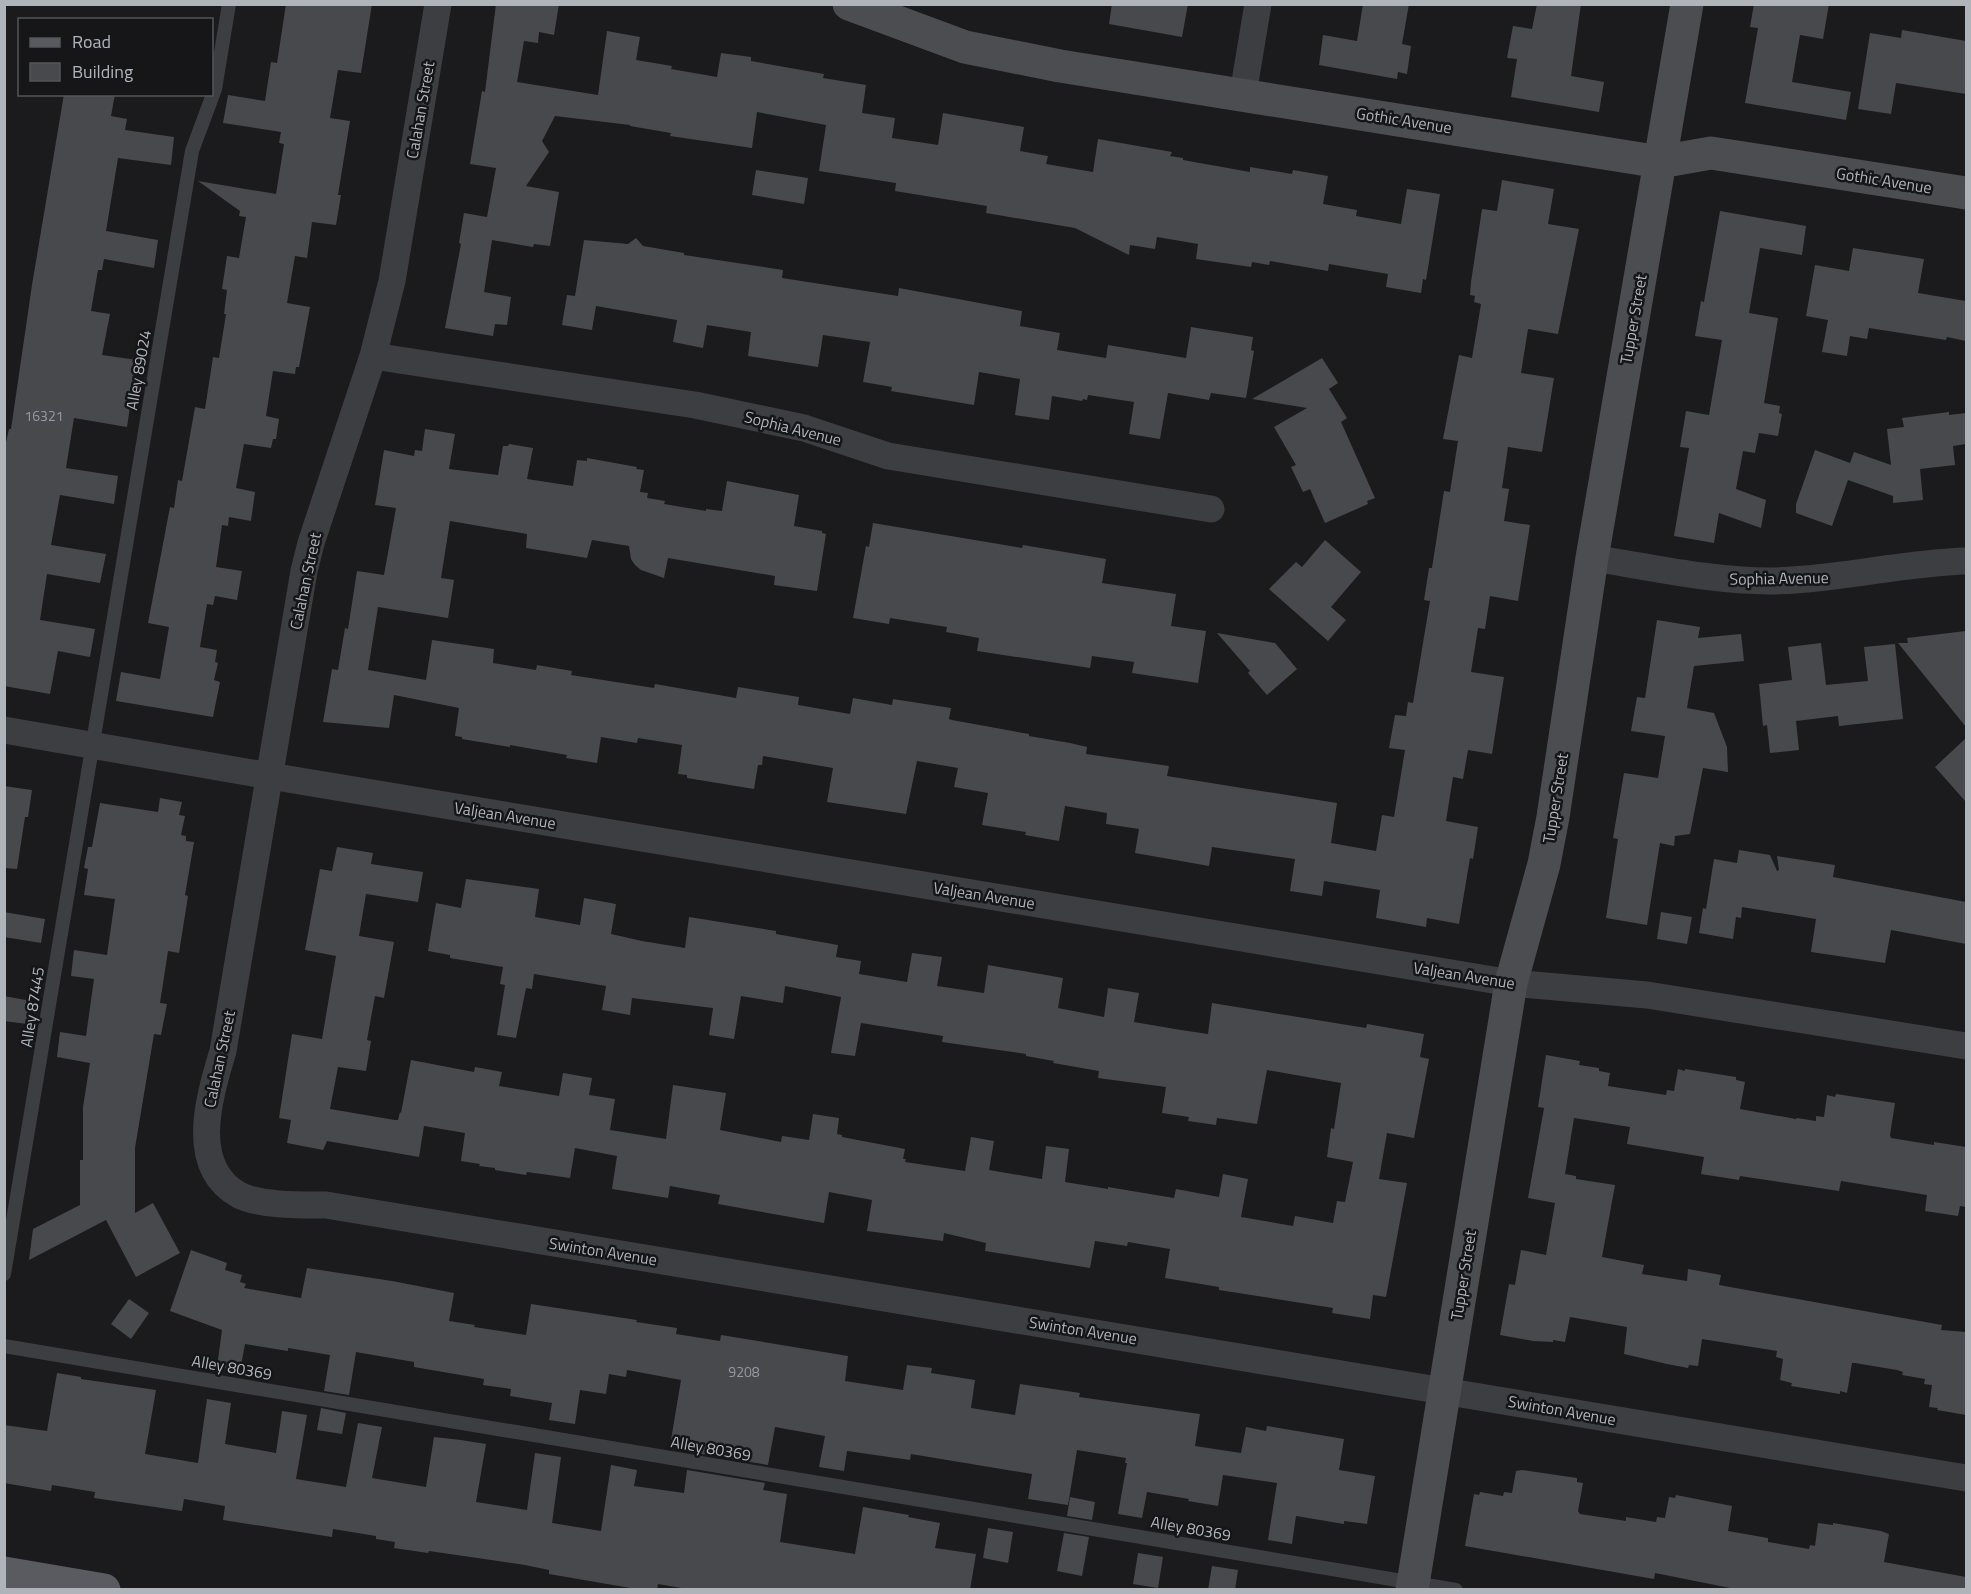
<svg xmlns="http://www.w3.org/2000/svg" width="1971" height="1594" viewBox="0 0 1971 1594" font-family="'Titillium Web',sans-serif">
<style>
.building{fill:#48494d}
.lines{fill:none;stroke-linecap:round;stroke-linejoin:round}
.lane{stroke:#3c3e42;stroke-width:14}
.street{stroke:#3c3e42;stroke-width:27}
.secondary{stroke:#4b4d51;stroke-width:33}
.primary{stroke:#595b60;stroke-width:33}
.labels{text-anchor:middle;stroke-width:5;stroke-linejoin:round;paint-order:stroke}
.number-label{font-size:14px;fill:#9599a0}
.street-label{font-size:16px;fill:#afb4bb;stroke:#161618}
</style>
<rect width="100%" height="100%" fill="#1b1b1d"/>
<path class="building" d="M286 4H372L361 73 338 70 330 118 350 121 338 195H341L336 225 312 222 307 258 295 256 287 303 310 307 299 367H296L295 374 273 371 266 416 279 419 276 439H273L271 448 244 444 236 488 255 492 251 521 229 517 228 526 222 525 216 567 242 571 237 600 215 596 213 605 207 604 200 647 217 650 215 662 218 663 214 680 220 682 213 717 116 701 121 672 160 679 169 627 148 623 170 507 174 508 178 480 182 481 195 407 205 409 213 357 219 358 226 314H224L227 290 222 289 227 256 239 258 246 217 239 216 240 211 198 181 276 194 284 144 279 143 281 132 223 123 228 95 265 101 271 62 277 63Z
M496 4H559L554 35 539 32 538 43 524 41 517 82 598 95 607 31 640 37 636 60 672 66 671 69 717 77 721 53 751 57V61L824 74 823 78 866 85 862 113 895 118 892 138 938 145 943 113 1024 127 1020 151 1048 156 1046 164 1093 172 1098 139 1172 152 1170 156 1183 158V160L1250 172V167L1292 174 1293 170 1328 176 1323 204 1357 210 1356 216 1401 224 1407 189 1440 194 1426 280 1423 279 1421 293 1386 287 1388 274 1329 264 1328 271 1270 261 1269 265 1252 262 1251 267 1196 259 1198 244 1157 237 1155 249 1130 245 1129 255 1075 228 986 213 987 206 895 191 896 183 819 171 826 125 757 112 752 148 670 136 671 133 630 126V125L555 116 542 141 549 152 526 186 559 192 550 246 534 244 533 247 492 240 484 292 511 297 507 325 495 324 493 336 445 328 461 244 459 243 464 213 487 217 496 168 470 164 482 91 485 92Z
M1112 4H1188L1182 37 1109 24Z
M1363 4H1409L1402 44 1411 46 1407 74 1398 72 1397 79 1319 65 1323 35 1357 41Z
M1537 4H1581L1571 76 1604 82 1599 112 1511 97 1517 59 1507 58 1513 26 1532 29Z
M1754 4H1829L1823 39 1800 35 1792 82 1851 92 1846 120 1745 103 1758 28 1750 27Z
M1902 30 1966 41V94L1896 83 1891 114 1858 109 1870 33 1901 38Z
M64 94H115L111 116 127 119 125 130 174 137 171 165 118 158 106 231 158 240 154 268 104 259 102 270H98L91 311 110 314 102 355 137 360 127 427 74 418 66 468 118 476 114 504 60 495 51 545 106 554 100 583 47 574 40 620 95 629 90 657 58 651 50 694 4 686V451L9 429H11L32 285Z
M756 170 808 178 804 204 752 195Z
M1502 180 1554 189 1548 224 1579 229 1558 334 1528 329 1521 373 1554 378 1542 452 1508 447 1502 488 1509 489 1504 521 1530 525 1518 601 1490 596 1485 629 1478 628 1471 672 1504 677 1492 754 1468 750 1463 779 1453 777 1446 821 1478 827 1473 859 1470 858 1459 924 1427 918 1426 927 1376 918 1380 890 1324 881 1322 896 1290 891 1295 859 1212 847 1209 866 1135 853 1139 829 1106 824 1107 813 1065 806 1059 841 1025 835 1026 832 982 825 988 793 954 787 958 768 917 761 906 814 827 802 833 768 763 756 762 765H758L754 789 687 778V775L678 774 682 745 638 738 637 743 601 737 597 763 566 758 567 755 510 745V747L462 739V737L455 736 459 708 394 695 389 728 323 722 332 669 338 670 345 628 348 629 357 571 384 575 396 508 375 505 384 450 414 456 415 450 422 451 425 429 455 434 449 469 498 475 503 446H508L509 444 533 448 527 479 573 486 577 460 587 461V458L637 467 636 469 644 470 640 492 648 493 647 498 665 501 664 504 706 511V509L722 511 727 481 799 495 794 526 822 531V533L826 534 817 591 774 585 775 576 668 558 664 578 641 570 635 565 631 559 629 546 592 540 587 558 526 548 527 534 450 521 441 578 454 580 448 618 378 607 368 670 426 680 432 640 494 649 493 663 536 670 537 665 572 671 571 675 654 688 655 684 736 698 738 687 799 697 798 705 850 714 853 698 892 705 893 699 951 708 949 719 952 720 1029 734V736L1070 743 1087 747 1086 754 1169 766 1167 776 1337 803 1331 843 1376 851 1382 815 1394 817 1405 750 1389 748 1395 715 1406 716 1408 702 1413 703 1430 601 1424 600 1429 568H1432L1444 491 1450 492 1458 441 1443 439 1459 355 1472 358 1481 304 1474 302 1475 296 1470 295 1471 282 1482 209 1497 211Z
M1720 211 1806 226 1802 255 1760 248 1749 313 1778 318 1764 403 1780 406 1779 413 1782 414 1778 436 1759 433 1755 453 1743 451 1736 489 1766 500 1761 528 1719 513 1714 543 1674 536 1689 448 1680 447 1686 411 1709 415 1722 340 1695 336 1701 301 1704 302 1705 296Z
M636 238 643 246 684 253V255L783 270 782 278 898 296 899 288 1022 311 1020 326 1060 333 1057 350 1106 358 1108 345 1186 358 1191 327 1253 337 1251 350 1254 351 1246 398 1211 393 1209 400 1168 393 1160 439 1129 434 1134 402 1088 395 1087 400 1083 399 1082 401 1052 396 1049 420 1015 415 1020 379 979 372 974 405 891 391 892 387 863 382 870 342 823 335 818 367 748 356 751 332 707 325 703 348 673 342 677 320 619 310 596 306 592 330 562 325 567 295 575 296 584 240 628 244Z
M1853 248 1924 259 1918 293 1966 301V341L1947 337 1946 340 1869 328 1867 339 1850 336 1847 356 1822 352 1828 320 1806 316 1815 265 1849 271Z
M1322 358 1338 383 1329 389 1347 418 1341 422 1375 498 1367 501 1368 504 1325 523 1310 489 1303 492 1291 467 1296 465 1274 427 1307 408 1252 399Z
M1949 412V415L1966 413V444L1953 446 1955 465 1920 469 1923 500 1893 503V496L1848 480 1832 526 1796 513V504L1815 450 1850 463 1854 452 1891 465 1887 429 1904 427 1902 418Z
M873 523 1022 548 1023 545 1106 559 1102 583 1176 594 1171 626 1206 631 1198 683 1132 673 1134 662 1092 656 1090 668 977 651 979 638 946 632 947 627 890 618 889 624 853 618 866 546 869 547Z
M1325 540 1361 572 1331 607 1346 620 1328 641 1269 589 1296 562 1302 567Z
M1657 620 1700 627 1698 638 1741 634 1744 661 1694 666 1687 708 1714 713 1727 747 1728 772 1703 768 1690 834 1675 836 1674 846 1660 843 1647 925 1606 918 1618 839 1613 838 1624 773 1658 778 1665 736 1631 731 1637 697 1645 698Z
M1966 631V727L1898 643H1908L1907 638Z
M1217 633 1275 643 1297 669 1267 695 1248 673 1250 671Z
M1821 643 1826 685 1868 681 1864 647 1895 644 1903 719 1839 726 1838 716 1796 721 1799 750 1770 753 1767 725 1763 726 1759 684 1792 680 1788 647Z
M1966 738V802L1935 767Z
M4 786 32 790 28 817H25L17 869 4 868Z
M160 798 182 802 179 815 185 816 181 835 186 836V841L194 842 185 895 188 896 179 953 168 951 160 1003 167 1004 161 1035 154 1034 135 1148V1213L153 1203 180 1253 136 1277 106 1220 29 1260 33 1229 80 1205V1160H83V1107L90 1063 57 1057 60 1032 86 1036 94 979 71 976 74 950 107 955 115 899 84 895 88 869 84 868 88 847H92L100 803 158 812Z
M337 847 373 853 371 864 423 872 418 902 366 894 359 936 394 942 384 998 375 996 367 1040 371 1041 366 1071 338 1067 330 1109 395 1120H398L400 1112 401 1113 411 1060 474 1072 475 1067 502 1072 499 1086 559 1096 563 1073 592 1078 589 1095 615 1099 610 1130 666 1139 673 1085 726 1093 720 1130 781 1142 782 1136 809 1140 813 1114 839 1118 837 1134 842 1135V1137L905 1149 903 1159H906L905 1162 965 1171 971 1137 994 1141 989 1170 1042 1179 1046 1146 1069 1149 1065 1182 1108 1189V1187L1174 1198 1176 1189 1219 1197 1223 1174 1248 1179 1241 1217 1293 1226 1295 1216 1333 1223 1337 1201 1345 1202 1353 1162 1327 1157 1331 1128 1334 1129 1341 1083 1267 1070 1257 1124 1217 1118 1216 1125 1188 1121 1189 1117 1162 1113 1166 1087 1098 1078 1099 1071 1053 1063 1054 1061 1026 1056V1054L942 1042 943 1036 861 1023 855 1056 831 1053 841 997 785 986 783 1003 741 996 734 1039 709 1035 713 1008 632 998 630 1015 602 1010 606 986 534 974 532 989 526 988 516 1038 497 1035 505 985 500 984 503 967 450 958V955L428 951 436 903 461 908 466 879 539 889 535 917 580 925 584 898 616 904 611 934 642 941 685 948 689 917 776 931V934L838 945 836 957 861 961 859 974 907 982 912 953 942 957 937 986 984 993 988 965 1063 978 1058 1008 1104 1017 1108 988 1139 993 1134 1022 1181 1030 1208 1034 1212 1003 1366 1028 1367 1024 1424 1034 1420 1057 1429 1059 1414 1138 1387 1133 1379 1179 1407 1183 1386 1297 1373 1295 1370 1319 1332 1313 1333 1308 1219 1290V1287L1165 1278 1170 1249 1128 1242 1127 1246 1095 1241 1090 1268 985 1251 986 1243 944 1233 943 1241 867 1231 872 1200 829 1192 824 1223 718 1204 720 1195 670 1186 668 1198 612 1189 617 1156 575 1148 570 1178 527 1172 526 1175 495 1170V1168L479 1166 480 1164 461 1161 465 1133 424 1126 419 1157 327 1141 323 1150 287 1143 291 1120 279 1118 292 1034 322 1039 336 956 305 950 320 869 332 871Z
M1739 850 1770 855 1777 871 1779 870 1777 856 1835 865 1833 877 1966 902V944L1891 930 1885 963 1811 952 1816 919 1742 907 1741 918 1736 917 1733 939 1699 933 1703 908 1706 909 1714 859 1737 863Z
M4 912 45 919 41 943 4 937Z
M1661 912 1692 917 1687 944 1657 939Z
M4 996 31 1001 27 1024 4 1021Z
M1546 1055 1580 1061 1579 1065 1599 1068V1071L1610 1073 1608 1086 1666 1095 1667 1090 1674 1091 1678 1069 1685 1071V1069L1736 1077V1080L1745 1082 1740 1109 1796 1119 1797 1118 1816 1121V1116L1824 1117 1827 1095 1835 1097 1836 1094 1895 1103 1890 1135 1891 1138 1934 1145V1142L1966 1147V1207L1960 1206 1958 1216 1925 1211 1927 1195 1841 1181 1839 1191 1740 1176 1739 1180 1701 1174 1704 1157 1627 1144 1630 1127 1574 1118 1565 1174 1576 1176V1179L1615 1185 1602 1257 1644 1265 1642 1274 1687 1281 1688 1269 1721 1275 1719 1285 1942 1325 1941 1330 1966 1332V1415L1937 1410 1938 1408 1929 1407 1932 1385 1924 1384 1925 1379 1902 1375 1903 1372 1897 1370 1855 1363H1852L1847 1393 1840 1391V1394L1791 1386 1792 1383 1780 1380 1783 1359 1776 1357 1777 1351 1702 1339 1698 1366 1689 1365 1688 1368 1667 1364 1624 1354 1627 1327 1570 1317 1565 1342 1553 1340V1342L1533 1341 1500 1335 1509 1284 1515 1285 1521 1250 1546 1255 1555 1203 1528 1198 1544 1108 1538 1107Z
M191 1250 227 1263 225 1270 242 1275 240 1282 246 1284 244 1288 301 1298 307 1268 392 1281 454 1293 449 1321 475 1325 474 1327 526 1335 531 1304 637 1320 636 1322 677 1328 676 1334 720 1341 721 1335 848 1356 845 1381 903 1390 907 1365 932 1368 931 1373 975 1380 971 1408 1015 1415 1020 1384 1080 1393 1079 1397 1200 1414 1195 1446 1241 1453 1246 1427 1266 1431 1267 1426 1344 1439 1339 1470 1375 1476 1367 1524 1344 1521V1524L1296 1516 1292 1544 1268 1540 1277 1483 1223 1475 1218 1506 1188 1501 1189 1499 1147 1492 1142 1518 1118 1514 1127 1463H1125L1126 1458 1077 1450 1068 1505 1028 1499 1032 1474 911 1454 910 1460 847 1451 844 1471 819 1467 825 1436 775 1427 768 1465 690 1452 691 1443 671 1440 681 1380 627 1370 626 1377 609 1374 606 1394 580 1390 575 1424 549 1420 552 1403 510 1396 511 1389 483 1385 484 1379 414 1367V1362L356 1352 349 1395 324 1391 330 1355 288 1348V1351L245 1344 240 1371 217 1367 222 1330 170 1311Z
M129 1299 149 1313 131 1339 111 1324Z
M57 1373 81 1377V1379L156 1390 145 1454 198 1463 207 1399 231 1403 225 1444 276 1453 282 1411 307 1415 296 1479 346 1487 358 1423 382 1427 372 1478 426 1487 434 1437 461 1440 486 1444 476 1502 527 1510 535 1453 561 1457 552 1523 601 1531 611 1465 637 1470 634 1486 684 1493 687 1470 765 1483 763 1490 787 1494 780 1542 855 1554 863 1507 909 1515 908 1517 940 1523 935 1548 976 1554 970 1590H693L658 1584 657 1590H642L549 1574V1570L525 1565 429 1551 428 1553 394 1548 395 1542 376 1539V1536L333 1529 332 1537 223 1520 225 1506 184 1499 182 1511 94 1498 95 1492 52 1485 51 1491 4 1483V1425L47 1431Z
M321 1408 346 1413 342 1434 317 1430Z
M1522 1470 1577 1478V1482L1583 1483 1578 1511 1580 1514 1626 1521V1517L1656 1522 1657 1517 1665 1518 1669 1497 1675 1498 1676 1495 1732 1506 1728 1531 1768 1538V1542L1809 1549 1810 1545 1815 1546 1818 1523 1833 1525V1523L1881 1531 1889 1534 1884 1562 1966 1577V1590H1740L1655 1573 1654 1579 1465 1546 1474 1494 1479 1495 1480 1492 1503 1496 1504 1492 1512 1493 1516 1471Z
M1070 1497 1095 1502 1092 1520 1067 1516Z
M988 1528 1013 1532 1008 1563 983 1558Z
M1064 1533 1089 1537 1082 1576 1057 1571Z
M1138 1553 1163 1557 1158 1588 1133 1584Z
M1212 1566 1238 1570 1235 1590H1208Z"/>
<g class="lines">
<path class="lane" d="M4 1274 192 151 215 89 229 4
M4 1346 1456 1590"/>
<path class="street" d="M438 4 392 281 373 356 311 543 304 571 223 1051C210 1095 187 1166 239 1195 260 1206 303 1205 326 1205L1966 1478
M1243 94 1258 4
M373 356 695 405 804 428 888 456 1211 509
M1592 558C1651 567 1710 581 1770 581 1836 580 1901 563 1966 561
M4 730 270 776 1511 983 1647 995 1966 1046"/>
<path class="secondary" d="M849 4 965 47 1060 66 1660 162 1711 153 1966 193
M1412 1590 1511 983 1544 864 1553 817 1592 558 1687 4"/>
<path class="primary" d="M4 1573 104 1590"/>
</g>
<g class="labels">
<g class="number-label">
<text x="44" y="421">16321</text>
<text x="744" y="1377">9208</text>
</g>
<g class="street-label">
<text transform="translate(420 110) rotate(-80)" y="6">Calahan Street</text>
<text transform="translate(1404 120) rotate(9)" y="6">Gothic Avenue</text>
<text transform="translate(1884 180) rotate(9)" y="6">Gothic Avenue</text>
<text transform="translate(1633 319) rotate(-80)" y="6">Tupper Street</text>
<text transform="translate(138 370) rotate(-80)" y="6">Alley 89024</text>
<text transform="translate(793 428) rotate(14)" y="6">Sophia Avenue</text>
<text transform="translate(1779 578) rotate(-1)" y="6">Sophia Avenue</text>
<text transform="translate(305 581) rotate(-78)" y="6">Calahan Street</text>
<text transform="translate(1555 798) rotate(-81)" y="6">Tupper Street</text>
<text transform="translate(505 815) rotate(9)" y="6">Valjean Avenue</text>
<text transform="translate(984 895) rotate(9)" y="6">Valjean Avenue</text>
<text transform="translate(1464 975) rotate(9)" y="6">Valjean Avenue</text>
<text transform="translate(32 1007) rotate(-81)" y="6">Alley 87445</text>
<text transform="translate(219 1059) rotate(-78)" y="6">Calahan Street</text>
<text transform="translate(603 1251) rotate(9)" y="6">Swinton Avenue</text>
<text transform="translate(1463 1275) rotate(-81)" y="6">Tupper Street</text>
<text transform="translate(1083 1330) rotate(9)" y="6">Swinton Avenue</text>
<text transform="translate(232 1367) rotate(10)" y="6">Alley 80369</text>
<text transform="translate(1562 1410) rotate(10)" y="6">Swinton Avenue</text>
<text transform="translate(711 1448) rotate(10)" y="6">Alley 80369</text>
<text transform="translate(1191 1528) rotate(10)" y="6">Alley 80369</text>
</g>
</g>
<rect width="1971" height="1594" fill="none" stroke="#afb4bb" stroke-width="12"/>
<rect x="18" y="18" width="195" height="78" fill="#161618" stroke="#535559" stroke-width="1.5"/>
<rect x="30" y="38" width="30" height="9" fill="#595b60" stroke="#535559" stroke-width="1.5"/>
<text x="72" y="48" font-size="18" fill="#afb4bb">Road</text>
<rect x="30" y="63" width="30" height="18" fill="#48494d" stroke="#535559" stroke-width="1.5"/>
<text x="72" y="78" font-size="18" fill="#afb4bb">Building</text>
</svg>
